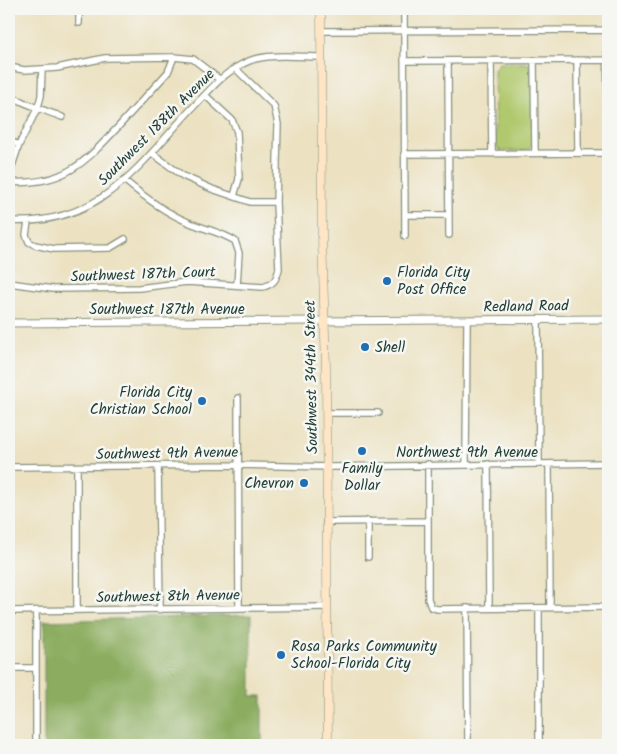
<svg xmlns="http://www.w3.org/2000/svg" width="617" height="754" viewBox="0 0 617 754" font-family="Kalam,sans-serif">
<style>
.green{fill:#b1c96e;stroke:#688351}
.forest{fill:#8cad61;stroke:#56754a}
.lines{fill:none;stroke-linecap:round;stroke-linejoin:round}
.minor-casing{stroke:#86907b;stroke-width:8}
.tertiary-casing{stroke:#86907b;stroke-width:9}
.secondary-casing{stroke:#86907b;stroke-width:9}
.minor{stroke:#fff;stroke-width:5.5}
.tertiary{stroke:#fff;stroke-width:7}
.secondary{stroke:#fde5c5;stroke-width:8}
.poi-dot{fill:#1f6fb2;stroke:#f6f6f2;stroke-width:2}
.labels{text-anchor:middle;stroke-width:5;stroke-linejoin:round;paint-order:stroke}
.street-label{font-size:15px;fill:#1f3d34;stroke:#f6f6f2}
.poi-label{font-size:15px;fill:#1f3d34;stroke:#f6f6f2;text-anchor:start}
</style>
<rect width="100%" height="100%" fill="#f6f6f2"/>
<filter id="ink" filterUnits="userSpaceOnUse"><feTurbulence type="fractalNoise" baseFrequency=".02" numOctaves="2"/><feDisplacementMap in="SourceGraphic" scale="10" xChannelSelector="R" yChannelSelector="G"/><feConvolveMatrix kernelMatrix="1 2 1 2 8 2 1 2 1" color-interpolation-filters="sRGB"/></filter>
<filter id="wash" filterUnits="userSpaceOnUse"><feTurbulence type="fractalNoise" baseFrequency=".0096" numOctaves="4" result="noise"/><feDisplacementMap in="SourceGraphic" scale="20" xChannelSelector="R" yChannelSelector="G"/><feGaussianBlur stdDeviation="1.12" result="paint"/><feColorMatrix in="noise" values="0 0 0 0 0 0 0 0 0 0 0 0 0 0 0 0 0 1.4 0 .05"/><feComposite in="paint" operator="in"/></filter>
<g filter="url(#wash)">
<rect width="100%" height="100%" fill="#ece2c2"/>
<path class="green" d="M499 63H525L529 64 532 70 533 144 526 151H500L495 144 494 70Z"/>
<path class="forest" d="M251 615V696H262V745H44V621Z"/>
</g>
<g filter="url(#ink)">
<g class="lines">
<defs>
<path id="minor" d="M79 9V23
M404 9 405 236
M607 9 608 129
M321 31 607 30
M534 60 535 153
M577 60 578 153
M404 61 608 60
M448 61 449 235
M491 61 492 154
M9 67 24 70 42 69 57 68 105 58 174 57 193 59 219 79
M9 95C26 105 44 110 62 117
M205 95 232 120 237 132 239 179 234 196
M9 141 19 145
M152 153 183 176 212 189 250 202H276
M404 154 608 153
M9 175 19 145 38 107 41 96 42 69
M124 180C144 197 164 212 188 222 204 229 221 232 235 241L239 253 237 285
M9 182C63 186 85 163 119 126 135 108 152 90 168 72L174 57
M405 215H449
M9 221C103 226 139 164 197 103 214 86 225 71 249 61 269 53 300 57 321 57
M28 222 26 235 29 242 35 245 54 249 110 248 125 239
M9 283 53 289 139 288 187 282 263 287C274 284 276 280 279 269L276 202 278 124 274 106 235 68
M538 320 539 464
M238 398 239 608
M326 413H378
M428 464V599L431 607 437 609 608 607
M466 464 467 321
M488 464 489 608
M549 464 550 607
M158 466 160 610
M9 467 238 465 331 467 608 463
M77 467V610
M368 521V557
M326 522 428 521
M467 608 468 745
M539 608V745
M9 611 327 607
M9 668H36
M36 745V611"/>
<path id="tertiary" d="M9 323 608 319"/>
<path id="secondary" d="M321 9 322 237 326 368 328 745"/>
</defs>
<use href="#minor" class="minor-casing"/>
<use href="#tertiary" class="tertiary-casing"/>
<use href="#secondary" class="secondary-casing"/>
<use href="#minor" class="minor"/>
<use href="#tertiary" class="tertiary"/>
<use href="#secondary" class="secondary"/>
</g>
</g>
<g class="poi-dot">
<circle cx="387" cy="281" r="5"/>
<circle cx="365" cy="347" r="5"/>
<circle cx="202" cy="401" r="5"/>
<circle cx="362" cy="451" r="5"/>
<circle cx="304" cy="483" r="5"/>
<circle cx="281" cy="655" r="5"/>
</g>
<g class="labels">
<g class="street-label">
<text transform="translate(156 127) rotate(-45)" y="5">Southwest 188th Avenue</text>
<text transform="translate(143 274) rotate(-2)" y="5">Southwest 187th Court</text>
<text transform="translate(526 306) rotate(-1)" y="5">Redland Road</text>
<text x="167" y="314">Southwest 187th Avenue</text>
<text transform="translate(311 377) rotate(-91)" y="5">Southwest 344th Street</text>
<text x="467" y="457">Northwest 9th Avenue</text>
<text transform="translate(167 453) rotate(-1)" y="5">Southwest 9th Avenue</text>
<text transform="translate(168 596) rotate(-1)" y="5">Southwest 8th Avenue</text>
</g>
<g class="poi-label">
<text x="397" y="277">Florida City<tspan x="397" dy="17">Post Office</tspan></text>
<text x="375" y="352">Shell</text>
<text x="192" y="397" text-anchor="end">Florida City<tspan x="192" dy="17">Christian School</tspan></text>
<text x="362" y="473" text-anchor="middle">Family<tspan x="362" dy="17">Dollar</tspan></text>
<text x="294" y="488" text-anchor="end">Chevron</text>
<text x="291" y="651">Rosa Parks Community<tspan x="291" dy="17">School-Florida City</tspan></text>
</g>
</g>
<rect width="617" height="754" fill="none" stroke="#f6f6f2" stroke-width="30"/>
</svg>
